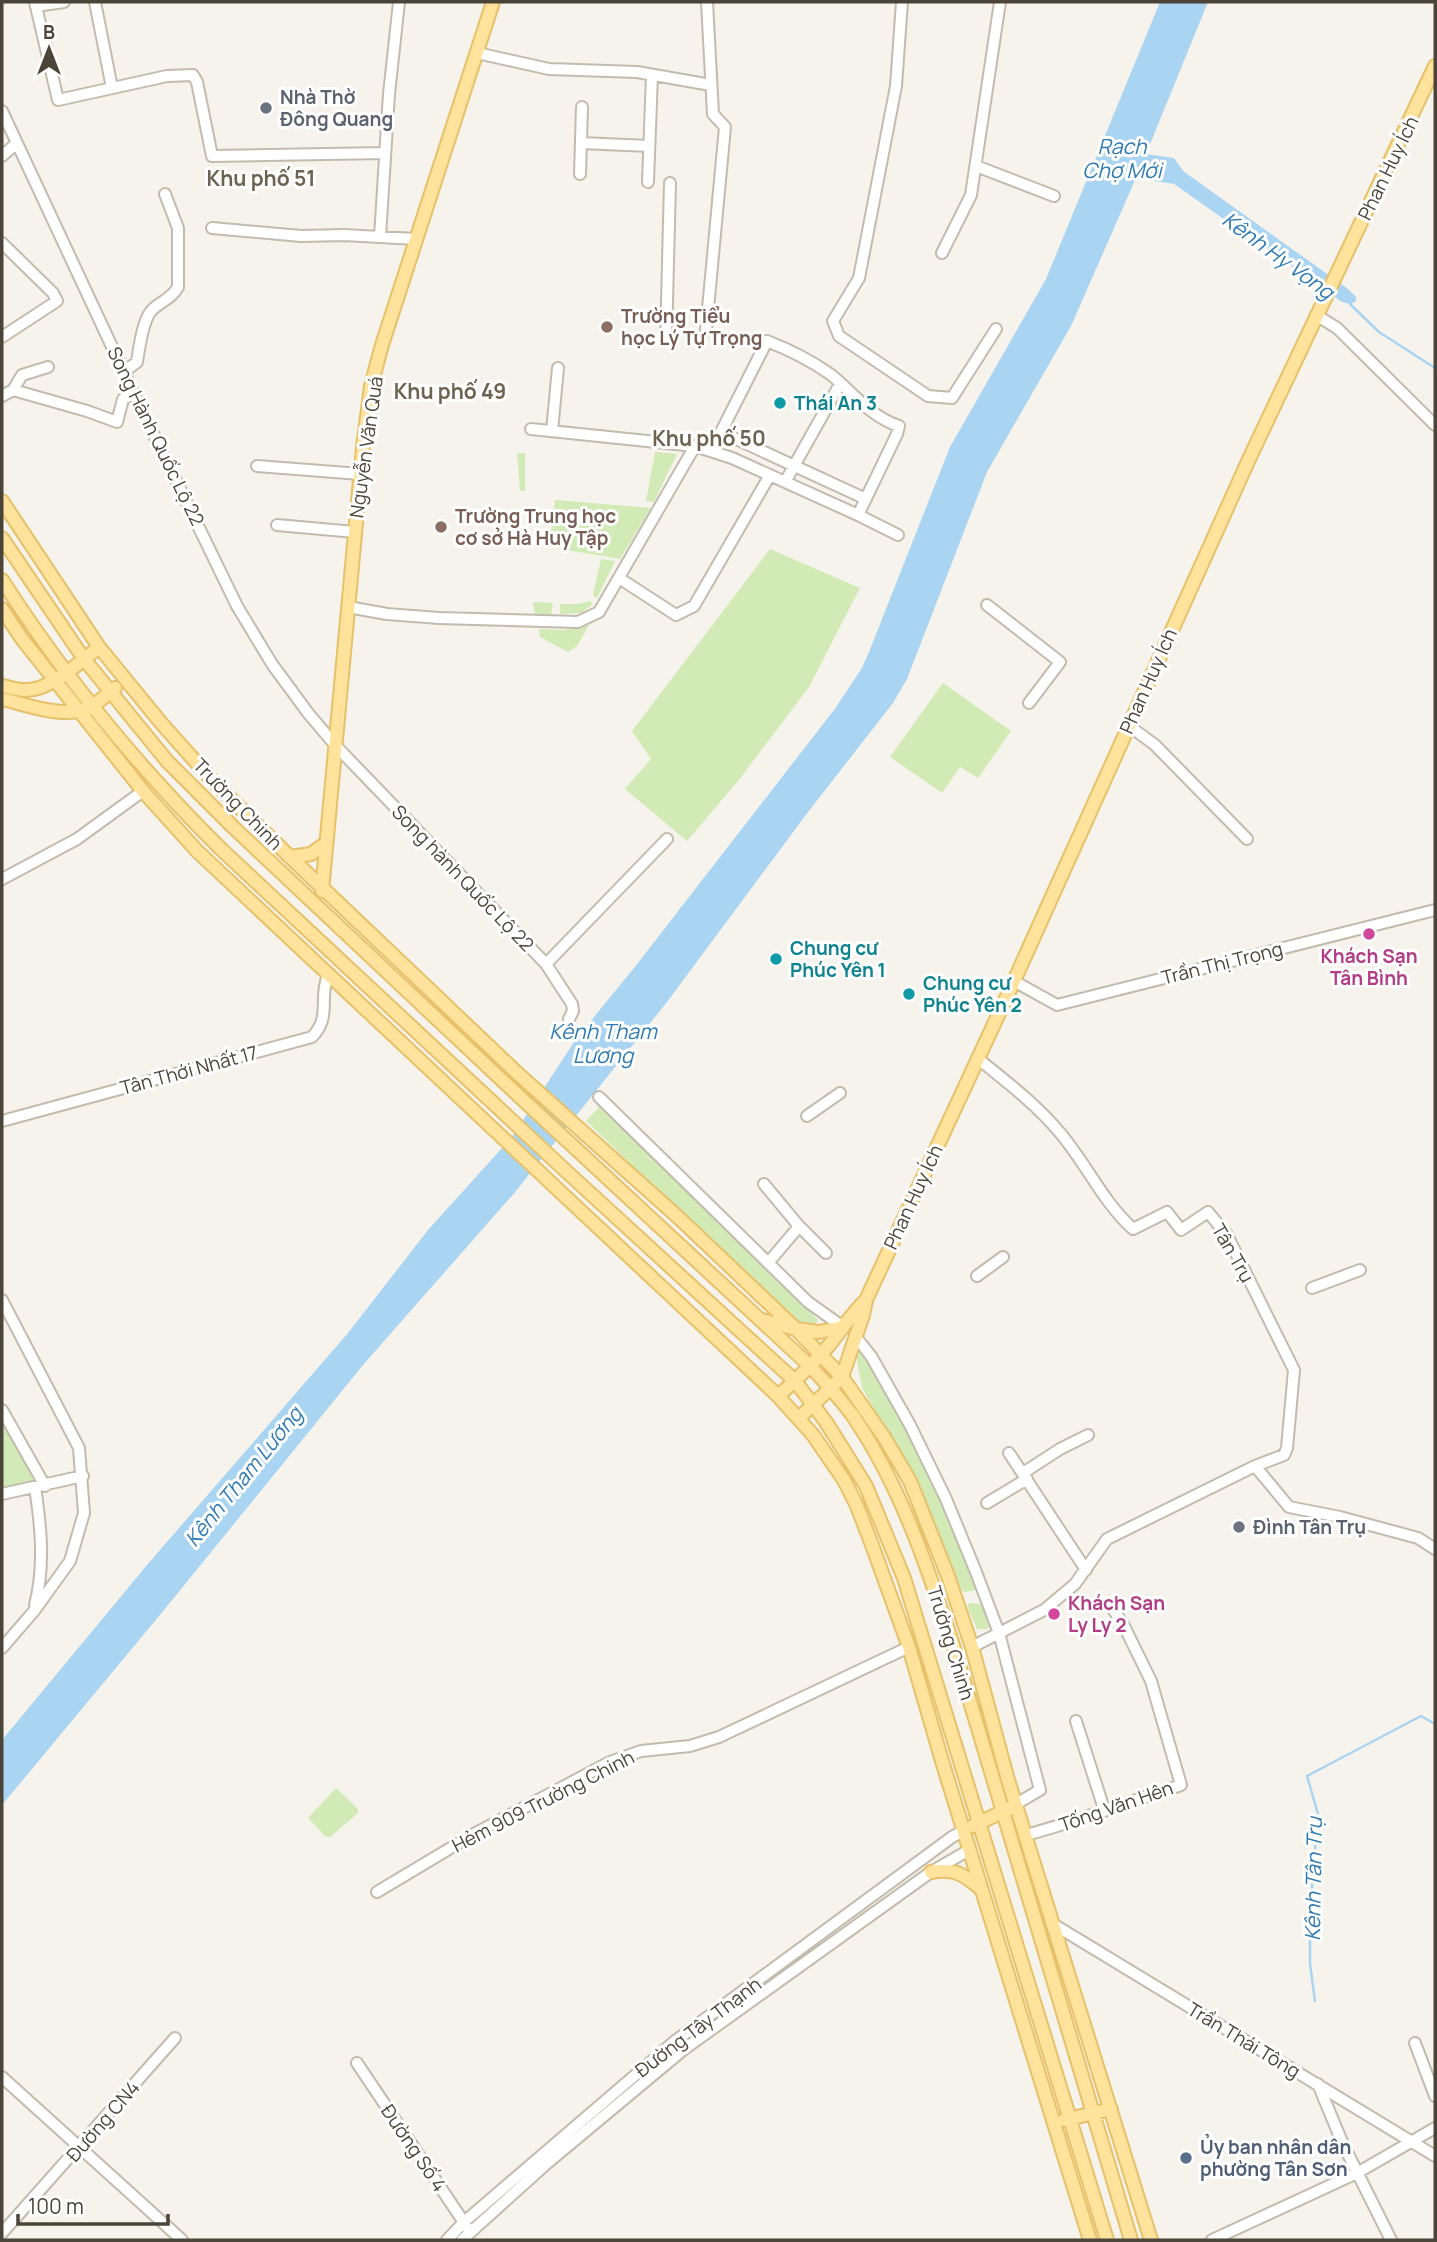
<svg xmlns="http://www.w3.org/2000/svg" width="1437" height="2242" viewBox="0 0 1437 2242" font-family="Manrope,sans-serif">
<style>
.green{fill:#d2eab5}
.water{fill:#a9d4f2}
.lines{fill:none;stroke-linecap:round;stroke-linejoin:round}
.stream{stroke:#a9d4f2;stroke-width:2.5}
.minor-casing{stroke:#c2bbae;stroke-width:14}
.major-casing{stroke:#e6c16a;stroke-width:16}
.minor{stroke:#fff;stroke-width:10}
.major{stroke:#ffe39c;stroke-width:12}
.worship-dot{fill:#6b7280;stroke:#fff;stroke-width:2.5}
.education-dot{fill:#8d6e63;stroke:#fff;stroke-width:2.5}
.culture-dot{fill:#0f9aa8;stroke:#fff;stroke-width:2.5}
.hotel-dot{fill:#d1479c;stroke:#fff;stroke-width:2.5}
.service-dot{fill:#5c6f8a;stroke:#fff;stroke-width:2.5}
.labels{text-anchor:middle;stroke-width:6;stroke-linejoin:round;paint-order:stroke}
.worship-label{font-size:19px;font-weight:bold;fill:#5b616d;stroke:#fff;text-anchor:start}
.street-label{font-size:19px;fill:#4b4439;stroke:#fff}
.education-label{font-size:19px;font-weight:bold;fill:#785e54;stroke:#fff;text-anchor:start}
.culture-label{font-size:19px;font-weight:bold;fill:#0d838f;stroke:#fff;text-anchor:start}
.hotel-label{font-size:19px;font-weight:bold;fill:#b23c85;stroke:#fff}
.service-label{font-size:19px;font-weight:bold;fill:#4e5e75;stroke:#fff;text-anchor:start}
.water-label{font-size:21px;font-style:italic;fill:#2e7ab2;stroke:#fff}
.neighbourhood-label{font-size:21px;font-weight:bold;fill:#6e6250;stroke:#fff}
</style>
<rect width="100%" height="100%" fill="#f6f3ec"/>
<path class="green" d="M655 452 677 454 654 502 646 501Z
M517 453H525V491H520Z
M555 500 651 508 620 559 549 547Z
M770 549 860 588 809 687 738 781 687 841 625 789 651 759 632 731Z
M601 559 615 561 597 598 593 595Z
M590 601 593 604 581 613 560 614V604H578Z
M533 602 553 603 551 615 535 614Z
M589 625 577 646 568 652 540 637 539 629 565 630Z
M943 683 1011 731 978 778 960 767 942 793 890 757Z
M600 1106 818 1320 814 1326 798 1325 586 1121Z
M860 1345 872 1365 933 1484 978 1584 976 1590 964 1592 958 1586 915 1482 862 1388 856 1355Z
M2 1421 39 1483 2 1489Z
M969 1603 982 1604 991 1624 987 1629H977L967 1607Z
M336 1788 358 1809V1813L330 1837 325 1836 308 1818Z"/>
<path class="water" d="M1160 2H1208L1146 154 1174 158 1183 171 1348 289 1356 297V301L1351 304 1342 302 1174 184 1136 178 1071 326 987 472 907 679 893 703 808 812 667 1002 516 1191 363 1365 164 1610 2 1805V1740L147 1565 348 1333 428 1230 512 1137 576 1039 634 968 834 710 862 668 869 652 950 447 1046 279Z"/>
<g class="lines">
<path class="stream" d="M1349 303 1379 332 1435 368
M1315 2001 1310 1964V1912L1318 1814 1307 1776 1421 1716 1435 1724"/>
<defs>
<path id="minor" d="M35 2 58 100 167 76 193 75 197 82 212 156 385 153
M95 2 112 88
M902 2 896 86 859 278 833 321 839 336 928 396 952 398 996 329
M36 6 64 2
M477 53 549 69 637 72 711 85
M2 111 134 394 237 606 272 664 308 713 336 746 546 964 572 1004 573 1011 569 1019
M581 143 649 146
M2 156 17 143
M976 166 1054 196
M580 174 582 107
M648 182 652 75
M212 228 301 236 344 235 416 239
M380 237 389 94 399 2
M2 243 53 293 57 301 2 337
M942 253 971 195 1000 2
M1316 315 1337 328 1435 425
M706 330 725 127 713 114 707 2
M666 341 670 183
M124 372 137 362C139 349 143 317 153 309 162 301 172 298 178 287V228L165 194
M13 390 87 411 117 422 123 399 134 394
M2 396 13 390 22 375 48 367
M531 429 695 446 732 458 858 515 898 535
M552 431 558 368
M257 466 360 474
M785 482 840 384
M858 515 897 434 899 426C869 416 853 392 830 374 810 360 790 350 767 341L721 432 866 499
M277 525 355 532
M619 578 676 615 694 606 770 475
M987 605 1060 662 1029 703
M348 607 387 614 439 618 578 622 599 612 695 446
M1128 725 1155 745 1247 839
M2 879 77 839 143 791
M546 964 667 839
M1014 981 1057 1005 1435 910
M599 1097 808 1302 843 1327
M807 1116 840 1093
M2 1121 312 1037C332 1016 318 1000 328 975
M764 1184 798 1225 796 1230 768 1263
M798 1225 826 1253
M977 1276 1003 1257
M1312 1288 1360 1270
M2 1300 79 1448 84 1513 70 1561 34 1611 2 1648
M855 1336 871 1356 910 1425 946 1499 976 1572 999 1633 1040 1790 1016 1804
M2 1410 45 1486
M1009 1453 1086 1570
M1255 1466 1289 1507 1340 1517 1418 1538 1435 1549
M1023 1473 1060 1449 1088 1435
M2 1494 83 1476
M987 1503 1027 1479
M35 1605C45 1565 41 1527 35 1487
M972 1647 1044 1610 1075 1584 1107 1539 1255 1466 1284 1455 1287 1448 1294 1370 1227 1235 1208 1212 1181 1230 1167 1212 1133 1229C1103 1202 1087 1165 1061 1134 1037 1105 1007 1082 977 1058
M1076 1721 1104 1809
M1026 1835C1078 1821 1129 1802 1181 1785L1151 1681 1124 1626 1109 1603
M377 1892 474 1834 610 1762 641 1751 690 1746 719 1737 909 1647
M1053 1924 1435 2156
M1415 2043 1435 2096
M357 2063 467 2227
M2 2077 182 2240
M1318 2084 1342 2142 1391 2240
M2 2233 175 2038
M447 2240 464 2222 675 2041 952 1837 963 1831
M462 2240 545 2165 683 2050 931 1872 969 1850
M1212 2240 1357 2173 1435 2128"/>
<path id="major" d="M2 501 99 647 162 724 212 780 290 857 516 1072 679 1218 796 1329 842 1377 884 1437 910 1481 948 1576 972 1647 1008 1780 1151 2240
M2 538 84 659 167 761 233 827 504 1082 810 1366C826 1383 842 1400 855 1419 902 1489 928 1569 954 1648L1131 2240
M2 580C65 678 139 768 222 850L567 1172 795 1381 826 1422 866 1486 904 1578 1107 2240
M2 609 22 639 143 791 197 851 778 1396 813 1435 844 1480 857 1506 872 1545 909 1647 942 1761 1090 2240
M2 686C9 687 16 690 24 690 49 692 80 662 99 647
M2 699C28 705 63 719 89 708 98 703 107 695 115 688
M290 857 311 854 326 843
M322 891 363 447 371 386 382 345 493 2
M762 1320 796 1329 819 1332 843 1327
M778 1396C796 1380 814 1363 830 1344 842 1329 852 1313 866 1300
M799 1418 842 1377 863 1315 866 1300 1014 981 1250 457 1435 66
M973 1826 1010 1808
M931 1872C955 1868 963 1874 981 1889
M1064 2120 1111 2109"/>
</defs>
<use href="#minor" class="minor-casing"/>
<use href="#major" class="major-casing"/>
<use href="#minor" class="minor"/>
<use href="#major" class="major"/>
</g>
<g class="worship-dot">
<circle cx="266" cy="108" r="7"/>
<circle cx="1239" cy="1527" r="7"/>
</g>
<g class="education-dot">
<circle cx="607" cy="327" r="7"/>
<circle cx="441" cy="527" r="7"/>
</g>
<g class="culture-dot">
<circle cx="780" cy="403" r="7"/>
<circle cx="776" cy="959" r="7"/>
<circle cx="909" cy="994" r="7"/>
</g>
<g class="hotel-dot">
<circle cx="1369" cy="934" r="7"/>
<circle cx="1054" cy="1614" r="7"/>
</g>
<circle class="service-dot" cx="1186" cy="2158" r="7"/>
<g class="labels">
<g class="worship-label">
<text x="280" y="104">Nhà Thờ<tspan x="280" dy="22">Đông Quang</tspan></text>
<text x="1253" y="1534">Đình Tân Trụ</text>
</g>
<g class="street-label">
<text transform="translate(1388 168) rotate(-64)" y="7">Phan Huy Ích</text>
<text transform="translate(156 436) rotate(64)" y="7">Song Hành Quốc Lộ 22</text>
<text transform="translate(366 447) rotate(-82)" y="7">Nguyễn Văn Quá</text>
<text transform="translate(1148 681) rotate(-66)" y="7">Phan Huy Ích</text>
<text transform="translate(238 804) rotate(46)" y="7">Trường Chinh</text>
<text transform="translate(463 878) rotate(46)" y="7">Song hành Quốc Lộ 22</text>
<text transform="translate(1222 963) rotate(-14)" y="7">Trần Thị Trọng</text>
<text transform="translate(189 1070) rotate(-15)" y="7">Tân Thới Nhất 17</text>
<text transform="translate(913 1197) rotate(-65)" y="7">Phan Huy Ích</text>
<text transform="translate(1233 1253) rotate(60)" y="7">Tân Trụ</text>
<text transform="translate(951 1643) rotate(73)" y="7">Trường Chinh</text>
<text transform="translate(543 1801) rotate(-27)" y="7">Hẻm 909 Trường Chinh</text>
<text transform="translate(1116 1806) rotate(-19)" y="7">Tống Văn Hên</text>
<text transform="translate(698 2027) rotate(-37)" y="7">Đường Tây Thạnh</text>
<text transform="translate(1244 2040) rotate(31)" y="7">Trần Thái Tông</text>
<text transform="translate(103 2121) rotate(-49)" y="7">Đường CN4</text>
<text transform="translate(414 2148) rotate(56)" y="7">Đường Số 4</text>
</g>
<g class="education-label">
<text x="621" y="323">Trường Tiểu<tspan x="621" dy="22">học Lý Tự Trọng</tspan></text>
<text x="455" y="523">Trường Trung học<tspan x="455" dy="22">cơ sở Hà Huy Tập</tspan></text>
</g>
<g class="culture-label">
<text x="794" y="410">Thái An 3</text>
<text x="790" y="955">Chung cư<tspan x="790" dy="22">Phúc Yên 1</tspan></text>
<text x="923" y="990">Chung cư<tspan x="923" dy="22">Phúc Yên 2</tspan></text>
</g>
<g class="hotel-label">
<text x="1369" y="963">Khách Sạn<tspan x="1369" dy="22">Tân Bình</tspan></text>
<text x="1068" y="1610" text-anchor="start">Khách Sạn<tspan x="1068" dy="22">Ly Ly 2</tspan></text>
</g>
<g class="service-label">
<text x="1200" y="2154">Ủy ban nhân dân<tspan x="1200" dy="22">phường Tân Sơn</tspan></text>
</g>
<g class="water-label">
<text x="1122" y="154">Rạch<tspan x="1122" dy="24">Chợ Mới</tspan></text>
<text transform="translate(1278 256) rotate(36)" y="7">Kênh Hy Vọng</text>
<text x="603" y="1039">Kênh Tham<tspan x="603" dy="24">Lương</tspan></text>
<text transform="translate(244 1477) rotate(-51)" y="7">Kênh Tham Lương</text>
<text transform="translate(1314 1879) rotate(-89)" y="7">Kênh Tân Trụ</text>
</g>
<g class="neighbourhood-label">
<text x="261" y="186">Khu phố 51</text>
<text x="450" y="399">Khu phố 49</text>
<text x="709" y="446">Khu phố 50</text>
</g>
</g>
<rect width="1437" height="2242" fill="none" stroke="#4b4439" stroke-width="7"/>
<g transform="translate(49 49)" stroke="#ffffff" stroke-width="5" paint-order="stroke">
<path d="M0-5L12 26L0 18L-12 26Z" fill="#4b4439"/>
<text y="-10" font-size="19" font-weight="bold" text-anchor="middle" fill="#4b4439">B</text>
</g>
<path d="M18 2214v10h150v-10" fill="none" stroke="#4b4439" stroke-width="3.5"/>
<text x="28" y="2214" font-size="21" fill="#4b4439" stroke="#ffffff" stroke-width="5" paint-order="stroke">100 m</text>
</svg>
